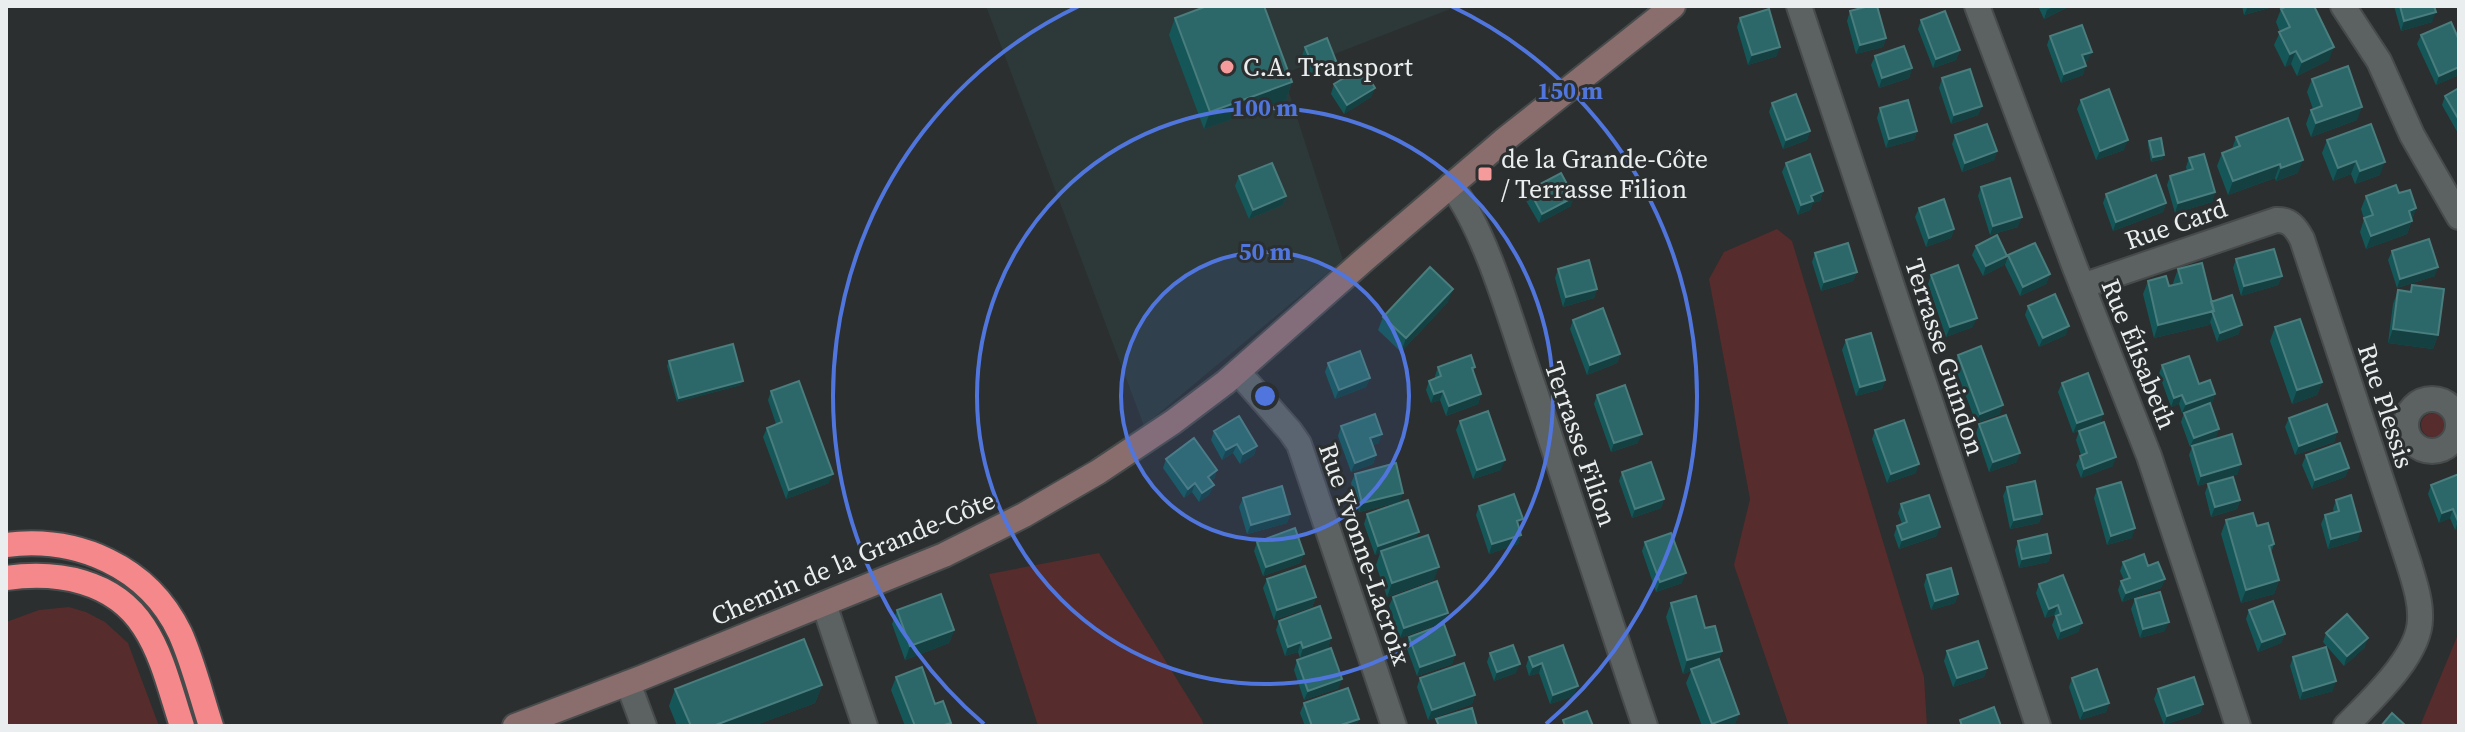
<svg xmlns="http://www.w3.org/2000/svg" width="2465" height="732" viewBox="0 0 2465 732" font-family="'Source Serif 4',serif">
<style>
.built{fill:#2d3939}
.green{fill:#562c2d}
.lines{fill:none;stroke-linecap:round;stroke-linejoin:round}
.street-casing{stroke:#484b4b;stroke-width:28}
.secondary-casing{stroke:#484b4b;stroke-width:28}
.highway-casing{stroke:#484b4b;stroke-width:28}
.street{stroke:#5c6161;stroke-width:24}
.secondary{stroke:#8a6d6d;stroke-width:24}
.highway{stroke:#f5888a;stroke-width:24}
.wall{fill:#155759}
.shaded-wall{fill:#144042}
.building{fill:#2c6869;stroke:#4a7d7e;stroke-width:2}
.ring{fill:none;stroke:#5076de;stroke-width:4}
.poi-dot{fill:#f59b9b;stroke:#2b2f2f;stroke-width:3}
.labels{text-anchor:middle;stroke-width:6;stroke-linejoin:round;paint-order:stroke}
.poi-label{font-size:26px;fill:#ebeeee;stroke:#2b2f2f;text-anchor:start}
.street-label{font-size:26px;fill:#ebeeee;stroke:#2b2f2f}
.centre{fill:#5076de;stroke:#2b2f2f;stroke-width:4}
.ring-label{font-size:24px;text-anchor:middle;font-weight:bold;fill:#5076de;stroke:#2b2f2f;stroke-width:6;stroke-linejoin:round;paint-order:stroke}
</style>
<rect width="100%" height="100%" fill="#2b2f2f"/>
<path class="built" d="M986 6H1458L1283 74 1343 260 1144 426Z"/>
<path class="green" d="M1777 229 1792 241 1924 677 1927 726H1789L1734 565 1750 499 1709 279 1724 252Z
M2421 425a12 12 0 1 1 24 0a12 12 0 1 1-24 0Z
M1099 553 1202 720 1204 726H1038L989 574Z
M69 607 86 612 105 622 128 643 159 726H6V622L39 610Z
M2459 632V726H2420Z"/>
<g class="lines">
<defs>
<path id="street" d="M1799 6 2038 726
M1977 6 2074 265 2149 456 2238 726
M2343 6 2379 61 2412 135 2459 217
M1451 185C1486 232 1509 315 1528 371 1568 489 1605 608 1645 726
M2082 286 2276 220C2290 219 2296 228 2302 239L2409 564C2414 581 2421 601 2420 619 2420 656 2370 701 2346 726
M1238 372 1290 431 1299 444 1394 726
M2406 425a26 26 0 1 1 52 0a26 26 0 1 1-52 0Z
M824 604 865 726
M628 683 644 726"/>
<path id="secondary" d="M515 726 641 678 944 555 1024 515 1098 472 1173 422 1226 382 1364 260 1503 141 1673 6"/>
<path id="highway" d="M6 545C77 536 148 566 180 633 193 662 201 695 211 726
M6 578C57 571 114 580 144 627 163 656 171 693 182 726"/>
</defs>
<use href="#street" class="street-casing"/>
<use href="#secondary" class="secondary-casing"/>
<use href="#highway" class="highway-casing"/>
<use href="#street" class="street"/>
<use href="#secondary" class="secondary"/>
<use href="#highway" class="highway"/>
</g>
<path class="wall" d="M2038 6H2070L2044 19Z
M2242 6H2276L2244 15Z
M2394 6H2434L2432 22 2401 31Z
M2281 9 2329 60 2297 76 2291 64 2285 67 2274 45 2280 32 2276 22Z
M1850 11 1886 38 1883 47 1856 54 1847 21Z
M1175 18 1292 82 1286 100 1204 129 1169 35Z
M1740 18 1777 56 1748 65 1737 27Z
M1921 20 1960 50 1956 60 1933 68 1918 29Z
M2421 35 2459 40V75L2436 85 2417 44Z
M2050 36 2088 61 2085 62 2083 75 2061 83 2047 45Z
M1305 47 1332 70 1311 78 1302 56Z
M1875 56 1912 68 1909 78 1879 88 1871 65Z
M1942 78 1982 106 1978 115 1951 124 1939 88Z
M2312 79 2357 120 2311 137 2306 124 2311 110 2313 109 2307 92Z
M1334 84 1375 88 1371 97 1344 114 1331 94Z
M2459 88V135L2442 105 2445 96Z
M2081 100 2124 150 2096 160 2077 109Z
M1772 103 1810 131 1807 140 1783 149 1769 112Z
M1880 108 1917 131 1914 140 1886 148 1877 118Z
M1955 135 1997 151 1994 160 1962 172 1952 144Z
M2236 137 2298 173 2276 181 2275 178 2228 195 2217 166 2222 153 2232 149Z
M2327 140 2380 175 2355 184 2351 174 2333 181 2322 153Z
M2149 141 2163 159 2151 162 2148 145Z
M2189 158 2215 192 2212 202 2175 213 2167 185 2170 176 2187 171 2186 167Z
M1786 163 1823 191 1820 201 1813 203 1810 210 1798 215 1782 172Z
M1239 176 1286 196 1283 205 1249 219 1235 186Z
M1981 187 2018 227 1990 235 1978 196Z
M1529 190 1571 206 1539 223 1525 199Z
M2399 193 2416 208 2407 234 2366 249 2360 232 2364 219 2361 209 2366 196Z
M2106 194 2166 203 2163 212 2113 231 2103 203Z
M1919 208 1954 229 1951 238 1926 247 1915 217Z
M1976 246 2007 256 2004 265 1983 276 1972 255Z
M2392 251 2435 276 2397 288 2388 260Z
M1815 253 1857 272 1853 281 1821 291 1812 262Z
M2008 255 2050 274 2046 284 2020 296 2005 265Z
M2236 259 2282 276 2278 285 2241 296 2233 268Z
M1558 269 1597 289 1594 298 1563 307 1555 278Z
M2178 269 2211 302 2239 334 2217 342 2210 322 2209 325 2154 338 2143 294 2148 281 2169 286 2174 285 2173 283Z
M1931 275 1973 327 1946 337 1928 284Z
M2412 285 2438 335 2433 349 2388 343 2393 304 2398 290 2410 292Z
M1448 302 1401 352 1378 330 1383 317Z
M2028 306 2066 335 2039 347 2025 315Z
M1573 320 1620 354 1617 363 1587 375 1570 329Z
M2275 327 2322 382 2317 395 2292 404 2270 341Z
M1846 340 1885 380 1882 389 1856 396 1842 350Z
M1958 355 2000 414 1976 423 1954 364Z
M669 361 741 385 677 402 667 366Z
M1328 363 1370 378 1366 387 1335 399 1325 372Z
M2162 365 2199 384 2215 394 2212 403 2210 404 2216 438 2200 444 2238 474 2198 486 2189 455 2192 447H2190L2181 422 2184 413 2188 411 2182 413 2179 404 2171 407 2159 374Z
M1438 367H1475L1473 372 1481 394 1478 404 1446 416 1440 400 1431 403 1426 390 1429 381 1436 379 1435 376Z
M2062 383 2103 414 2100 423 2073 433 2058 392Z
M771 391 829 483 786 499 763 437 767 428 776 424 768 400Z
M1597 395 1638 443 1611 452 1594 404Z
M2289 418 2337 432 2334 442 2295 455 2285 427Z
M1460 421 1501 470 1473 479 1456 430Z
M1979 424 2017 462 1989 472 1976 433Z
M1341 426 1379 443 1373 445 1376 455 1373 464 1351 472 1338 436Z
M1875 430 1916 473 1887 483 1872 439Z
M1214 431 1257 446 1254 455 1240 464 1233 453 1222 460 1211 440Z
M2079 431 2113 466 2081 478 2076 465 2080 456 2081 455 2076 440Z
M2306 455 2349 468 2345 477 2312 489 2302 465Z
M1166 459 1217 470 1214 479 1211 481 1210 494 1199 502 1192 492 1184 498 1163 468Z
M1622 472 1664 499 1661 508 1632 518 1619 481Z
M1355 474 1400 502 1359 512 1351 483Z
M2459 474V528L2455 530 2450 518 2439 523 2428 494 2431 485Z
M2208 484 2240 500 2237 509 2211 517 2205 493Z
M2007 487 2042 514 2039 523 2010 529 2003 496Z
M2097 489 2132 538 2107 545 2094 498Z
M1243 498 1290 514 1287 523 1247 534 1239 507Z
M2336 500 2358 540 2328 549 2321 524 2325 515 2334 513 2333 509Z
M1901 504 1937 536 1899 549 1894 535 1897 526 1902 524 1898 513Z
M1479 506 1519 528 1521 535 1518 544 1489 554 1476 515Z
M1367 514 1416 539 1434 580 1387 597 1376 565 1380 553 1375 555 1364 524Z
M2226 520 2257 526 2274 544 2271 553 2279 580 2274 594 2241 603 2221 534Z
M2018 541 2051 553 2048 562 2019 568 2015 550Z
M1257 542 1304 554 1300 563 1263 576 1254 551Z
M1645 542 1682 583 1656 592 1642 551Z
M2123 562 2148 566 2165 579 2161 588 2122 602 2118 590 2121 581 2124 580 2120 571Z
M1927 575 1958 594 1955 603 1931 610 1924 585Z
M1267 579 1316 597 1312 607 1274 620 1263 588Z
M2039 584 2082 623 2078 632 2058 640 2052 625 2055 617 2054 615 2045 618 2036 593Z
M1393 597 1445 622 1400 638 1389 606Z
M2135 599 2165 631 2140 638 2131 609Z
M1671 603 1705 628 1722 651 1719 659 1739 714 1734 726H1702L1686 683 1691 671 1683 674 1666 617Z
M897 610 954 630 949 643 905 660 892 624Z
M2249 610 2285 634 2281 643 2258 652 2246 619Z
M1279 621 1331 638 1328 648 1300 658 1298 652 1285 656 1276 630Z
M2326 633 2365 647 2344 666 2323 642Z
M1409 637 1455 655 1452 664 1417 676 1406 646Z
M1563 645 1574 696 1550 704 1539 673 1529 676 1526 666 1529 657Z
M1947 651 1987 668 1984 677 1953 687 1944 661Z
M1490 653 1516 673 1494 681 1487 662Z
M2293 657 2333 691 2300 700 2290 666Z
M1297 660 1339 688 1304 700 1294 670Z
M896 677 950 726H905L891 690Z
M1420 678 1475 695 1472 704 1428 720 1417 687Z
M2072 678 2109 703 2106 712 2080 720 2069 687Z
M822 685 815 703 753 726H677L669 706 675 689Z
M2158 689 2203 704 2200 713 2164 725 2154 699Z
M1304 703 1359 719 1356 726H1305L1300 713Z"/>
<path class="shaded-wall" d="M2055 6H2070L2044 19 2047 10Z
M2248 6H2276L2244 15Z
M2436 12 2432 22 2401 31 2404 21Z
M1886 38 1883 47 1856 54 1860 45Z
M1780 47 1777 56 1748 65 1752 55Z
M2334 47 2329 60 2297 76 2302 62Z
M1960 50 1956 60 1933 68 1936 59Z
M2296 51 2291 64 2285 67 2290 54Z
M2092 52 2088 61 2079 65 2082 55Z
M1336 61 1332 70 1311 78 1314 69Z
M2086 66 2083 75 2061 83 2064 74Z
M2459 67V75L2436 85 2439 76Z
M1912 68 1909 78 1879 88 1882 78Z
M1292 82 1286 100 1204 129 1210 112Z
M1375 88 1371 97 1344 114 1347 105Z
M1982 106 1978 115 1951 124 1954 115Z
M2362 107 2357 120 2311 137 2316 123Z
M1810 131 1807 140 1783 149 1786 140Z
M1917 131 1914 140 1886 148 1889 139Z
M2128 140 2124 150 2096 160 2100 151Z
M1997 151 1994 160 1962 172 1965 163Z
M2164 155 2163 159 2151 162 2153 157Z
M2303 160 2298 173 2276 181 2281 168Z
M2356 161 2351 174 2333 181 2338 168Z
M2385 162 2380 175 2355 184 2360 171Z
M2280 164 2275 178 2228 195 2233 181Z
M1823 191 1820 201 1813 203 1810 210 1798 215 1801 205 1811 196Z
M2215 192 2212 202 2175 213 2178 203Z
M1286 196 1283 205 1249 219 1253 210Z
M1574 197 1571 206 1539 223 1542 214Z
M2166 203 2163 212 2113 231 2116 222Z
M2416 208 2407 234 2366 249 2371 236 2409 211Z
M2022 217 2018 227 1990 235 1993 226Z
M1954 229 1951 238 1926 247 1929 238Z
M2007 256 2004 265 1983 276 1986 266Z
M2438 267 2435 276 2397 288 2400 279Z
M1857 272 1853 281 1821 291 1824 282Z
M2050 274 2046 284 2020 296 2023 287Z
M2282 276 2278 285 2241 296 2244 286Z
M1453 289 1448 302 1401 352 1406 338Z
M1597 289 1594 298 1563 307 1566 297Z
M2214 311 2209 325 2154 338 2158 325Z
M1977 318 1973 327 1946 337 1950 327Z
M2242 325 2239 334 2217 342 2220 333Z
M2069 326 2066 335 2039 347 2043 338Z
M2393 329 2438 335 2433 349 2388 343Z
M1620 354 1617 363 1587 375 1590 365Z
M1370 378 1366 387 1335 399 1339 390Z
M1885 380 1882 389 1856 396 1860 387Z
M743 381 741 385 677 402 679 398Z
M2322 382 2317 395 2292 404 2297 390Z
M1443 391 1440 400 1431 403 1434 394Z
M1481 394 1478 404 1446 416 1449 406Z
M2215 394 2212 403 2182 413 2186 404Z
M2182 395 2179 404 2171 407 2174 398Z
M2003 405 2000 414 1976 423 1980 414Z
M2103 414 2100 423 2073 433 2077 423Z
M2219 429 2216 438 2190 447 2194 438Z
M2337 432 2334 442 2295 455 2299 446Z
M1382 434 1379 443 1367 447 1370 438Z
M1642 434 1638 443 1611 452 1614 443Z
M1237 444 1233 453 1222 460 1226 450Z
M1257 446 1254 455 1240 464 1243 454Z
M2020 453 2017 462 1989 472 1993 462Z
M1376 455 1373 464 1351 472 1355 463Z
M2116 457 2113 466 2081 478 2084 469Z
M1505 460 1501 470 1473 479 1477 470Z
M1919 464 1916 473 1887 483 1891 474Z
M2241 464 2238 474 2198 486 2201 476Z
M2349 468 2345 477 2312 489 2315 480Z
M1217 470 1214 479 1204 486 1208 477Z
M833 474 829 483 786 499 789 490Z
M1195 483 1192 492 1184 498 1188 489Z
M1214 485 1210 494 1199 502 1202 493Z
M1403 493 1400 502 1359 512 1362 503Z
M1664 499 1661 508 1632 518 1635 509Z
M2240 500 2237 509 2211 517 2215 507Z
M2453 509 2450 518 2439 523 2442 513Z
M1290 514 1287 523 1247 534 1251 525Z
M2042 514 2039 523 2010 529 2014 520Z
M2459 520V528L2455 530 2458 521Z
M1940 527 1937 536 1899 549 1902 540Z
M2135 528 2132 538 2107 545 2111 536Z
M2361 531 2358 540 2328 549 2331 539Z
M1419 532 1415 541 1375 555 1378 546Z
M1521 535 1518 544 1489 554 1492 544Z
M2051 553 2048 562 2019 568 2022 559Z
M1304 554 1300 563 1263 576 1266 567Z
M1439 567 1434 580 1387 597 1392 583Z
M1686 573 1682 583 1656 592 1660 582Z
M2165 579 2161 588 2122 602 2126 593Z
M2279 580 2274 594 2241 603 2246 590Z
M1958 594 1955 603 1931 610 1935 601Z
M1316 597 1312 607 1274 620 1277 610Z
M2058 605 2054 615 2045 618 2049 609Z
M1448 613 1445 622 1400 638 1404 628Z
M2169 622 2165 631 2140 638 2143 629Z
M2082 623 2078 632 2058 640 2061 631Z
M954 630 949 643 905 660 910 646Z
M2285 634 2281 643 2258 652 2262 642Z
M1331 638 1328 648 1300 658 1303 648Z
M2368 638 2365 647 2344 666 2347 656Z
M1301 642 1298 652 1285 656 1288 647Z
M1722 651 1717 664 1691 669V671L1683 674 1687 660Z
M1455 655 1452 664 1417 676 1420 667Z
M1542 663 1539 673 1529 676 1533 667Z
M1520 664 1516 673 1494 681 1497 672Z
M1987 668 1984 677 1953 687 1957 678Z
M1342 679 1339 688 1304 700 1308 691Z
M2336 681 2333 691 2300 700 2303 691Z
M822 685 815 703 753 726H713Z
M1578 686 1574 696 1550 704 1553 695Z
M1475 695 1472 704 1428 720 1432 710Z
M2109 703 2106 712 2080 720 2084 711Z
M2203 704 2200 713 2164 725 2167 716Z
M1739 714 1734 726H1711L1712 724Z
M1359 719 1356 726H1338Z"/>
<path class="building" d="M1207 6H1264L1292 82 1210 112 1175 18Z
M1869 6H1877L1886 38 1860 45 1850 11Z
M2287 6H2314L2334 47 2302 62 2296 51 2290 54 2279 32 2290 27 2281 9Z
M2400 6H2434L2436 12 2404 21Z
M1769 9 1780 47 1752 55 1740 18Z
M1945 11 1960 50 1936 59 1921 20Z
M2451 22 2459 40V67L2439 76 2421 35Z
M2082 25 2092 52 2082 55 2086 66 2064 74 2050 36Z
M1327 38 1336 61 1314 69 1305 47Z
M1904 46 1912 68 1882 78 1875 56Z
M2348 66 2362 107 2316 123 2311 110 2322 106 2312 79Z
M1362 67 1375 88 1347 105 1334 84Z
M1970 69 1982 106 1954 115 1942 78Z
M2459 88V120L2445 96Z
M2109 89 2128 140 2100 151 2081 100Z
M1796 94 1810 131 1786 140 1772 103Z
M1908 100 1917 131 1889 139 1880 108Z
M2288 118 2303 160 2281 168 2280 164 2233 181 2222 153 2240 146 2236 137Z
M1987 124 1997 151 1965 163 1955 135Z
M2371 124 2385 162 2360 171 2356 161 2338 168 2327 140Z
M2161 138 2164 155 2153 157 2149 141Z
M1810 154 1823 191 1811 196 1813 201 1801 205 1786 163Z
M2204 154 2215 192 2178 203 2170 176 2193 169 2189 158Z
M1272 163 1286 196 1253 210 1239 176Z
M1561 173 1574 197 1542 214 1529 190Z
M2156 175 2166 203 2116 222 2106 194Z
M2010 178 2022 217 1993 226 1981 187Z
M2396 185 2399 193 2410 190 2416 208 2409 211 2412 221 2371 236 2364 218 2373 215 2366 196Z
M1944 199 1954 229 1929 238 1919 208Z
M1997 235 2007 256 1986 266 1976 246Z
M2429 239 2438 267 2400 279 2392 251Z
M1848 243 1857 272 1824 282 1815 253Z
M2035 243 2050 274 2023 287 2008 255Z
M2274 249 2282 276 2244 286 2236 259Z
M1589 260 1597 289 1566 297 1558 269Z
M2202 263 2214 311 2158 325 2148 281 2166 276 2169 286 2182 283 2178 269Z
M1958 265 1977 318 1950 327 1931 275Z
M1430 267 1453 289 1406 338 1383 317Z
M2412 285 2444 289 2438 335 2393 329 2398 290 2411 292Z
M2055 294 2069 326 2043 338 2028 306Z
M2232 295 2242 325 2220 333 2212 311H2214L2211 302Z
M1603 308 1620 354 1590 365 1573 320Z
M2300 319 2322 382 2297 390 2275 327Z
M1871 333 1885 380 1860 387 1846 340Z
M733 344 743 381 679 398 669 361Z
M1981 346 2003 405 1980 414 1958 355Z
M1360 351 1370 378 1339 390 1328 363Z
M1471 355 1475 367 1472 368 1481 394 1449 406 1443 391 1434 394 1429 381 1441 376 1438 367Z
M2189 356 2199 384 2210 380 2215 394 2186 404 2182 395 2174 398 2162 365Z
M2088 373 2103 414 2077 423 2062 383Z
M799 381 833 474 789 490 767 428 782 422 771 391Z
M1625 385 1642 434 1614 443 1597 395Z
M2210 403 2219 429 2194 438 2184 413Z
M2327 404 2337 432 2299 446 2289 418Z
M1488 411 1505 460 1477 470 1460 421Z
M1375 414 1382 434 1370 438 1376 455 1355 463 1341 426Z
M2006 415 2020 453 1993 462 1979 424Z
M1239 416 1257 446 1243 454 1237 444 1226 450 1214 431Z
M1904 420 1919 464 1891 474 1875 430Z
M2104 422 2116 457 2084 469 2080 456 2087 453 2079 431Z
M2232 434 2241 464 2201 476 2192 446Z
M1194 438 1217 470 1208 477 1214 485 1202 493 1195 483 1188 489 1166 459Z
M2340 443 2349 468 2315 480 2306 455Z
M1651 462 1664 499 1635 509 1622 472Z
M1396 463 1403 493 1362 503 1355 474Z
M2459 474V520L2458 521 2453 509 2442 513 2431 485Z
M2233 477 2240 500 2215 507 2208 484Z
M2035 481 2042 514 2014 520 2007 487Z
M2121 482 2135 528 2111 536 2097 489Z
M1282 486 1290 514 1251 525 1243 498Z
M1514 494 1523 519 1517 521 1521 535 1492 544 1479 506Z
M1929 495 1940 527 1902 540 1897 526 1907 522 1901 504Z
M2351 495 2361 531 2331 539 2325 515 2339 511 2336 500Z
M1408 500 1419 532 1378 546 1367 514Z
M2253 513 2257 526 2268 523 2274 544 2269 546 2279 580 2246 590 2226 520Z
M1295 528 1304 554 1266 567 1257 542Z
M1671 533 1686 573 1660 582 1645 542Z
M2047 534 2051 553 2022 559 2018 541Z
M1428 535 1439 567 1392 583 1381 551Z
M2144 554 2148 566 2158 562 2165 579 2126 593 2121 581 2130 578 2123 562Z
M1305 566 1316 597 1277 610 1267 579Z
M1951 568 1958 594 1935 601 1927 575Z
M2063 575 2082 623 2061 631 2056 616 2061 614 2058 605 2049 609 2039 584Z
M1437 581 1448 613 1404 628 1393 597Z
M2160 592 2169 622 2143 629 2135 599Z
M941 594 954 630 910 646 897 610Z
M1696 596 1705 628 1715 626 1722 651 1687 660 1671 603Z
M2273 601 2285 634 2262 642 2249 610Z
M1320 606 1331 638 1303 648 1301 642 1288 647 1279 621Z
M2347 614 2368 638 2347 656 2326 633Z
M1444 624 1455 655 1420 667 1409 637Z
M804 639 822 685 713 726H691L675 689Z
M1978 641 1987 668 1957 678 1947 651Z
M1513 645 1520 664 1497 672 1490 653Z
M1563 645 1578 686 1553 695 1542 663 1533 667 1529 657Z
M2326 647 2336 681 2303 691 2293 657Z
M1331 648 1342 679 1308 691 1297 660Z
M1719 659 1739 714 1712 724 1691 669Z
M1464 663 1475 695 1432 710 1420 678Z
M922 667 935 704 943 701 951 723 941 726H915L896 677Z
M2097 669 2109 703 2084 711 2072 678Z
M2194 677 2203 704 2167 716 2158 689Z
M1348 688 1359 719 1338 726H1312L1304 703Z
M1994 707 2001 726H1962L1960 720Z
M1472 708 1477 726H1439L1436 719Z
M1587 711 1593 726H1565L1563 720Z
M2392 713 2406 726H2381Z"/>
<circle cx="1265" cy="396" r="144" fill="#5076de" fill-opacity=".12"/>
<g class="ring">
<circle cx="1265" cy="396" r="144"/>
<circle cx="1265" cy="396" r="288"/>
<path d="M984 724A432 432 0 0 1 1079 6M1451 6A432 432 0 0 1 1546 724"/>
</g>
<g class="poi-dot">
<circle cx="1227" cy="67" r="8"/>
<rect x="1477" y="166" width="16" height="16" rx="4"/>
</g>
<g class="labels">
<g class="poi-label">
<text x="1243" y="76">C.A. Transport</text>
<text x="1501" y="168">de la Grande-Côte<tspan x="1501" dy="30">/ Terrasse Filion</tspan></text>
</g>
<g class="street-label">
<text transform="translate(2176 224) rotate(-19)" y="9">Rue Card</text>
<text transform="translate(2139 354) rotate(68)" y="9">Rue Élisabeth</text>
<text transform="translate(1945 357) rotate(72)" y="9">Terrasse Guindon</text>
<text transform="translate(2386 406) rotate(72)" y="9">Rue Plessis</text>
<text transform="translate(1581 444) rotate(71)" y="9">Terrasse Filion</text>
<text transform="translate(1365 554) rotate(71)" y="9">Rue Yvonne-Lacroix</text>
<text transform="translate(853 558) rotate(-23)" y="9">Chemin de la Grande-Côte</text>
</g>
</g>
<circle cx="1265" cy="396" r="12" class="centre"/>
<g class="ring-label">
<text x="1570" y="99">150 m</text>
<text x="1265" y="116">100 m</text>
<text x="1265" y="260">50 m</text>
</g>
<rect width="2465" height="732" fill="none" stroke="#ebeeee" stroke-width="16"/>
</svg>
